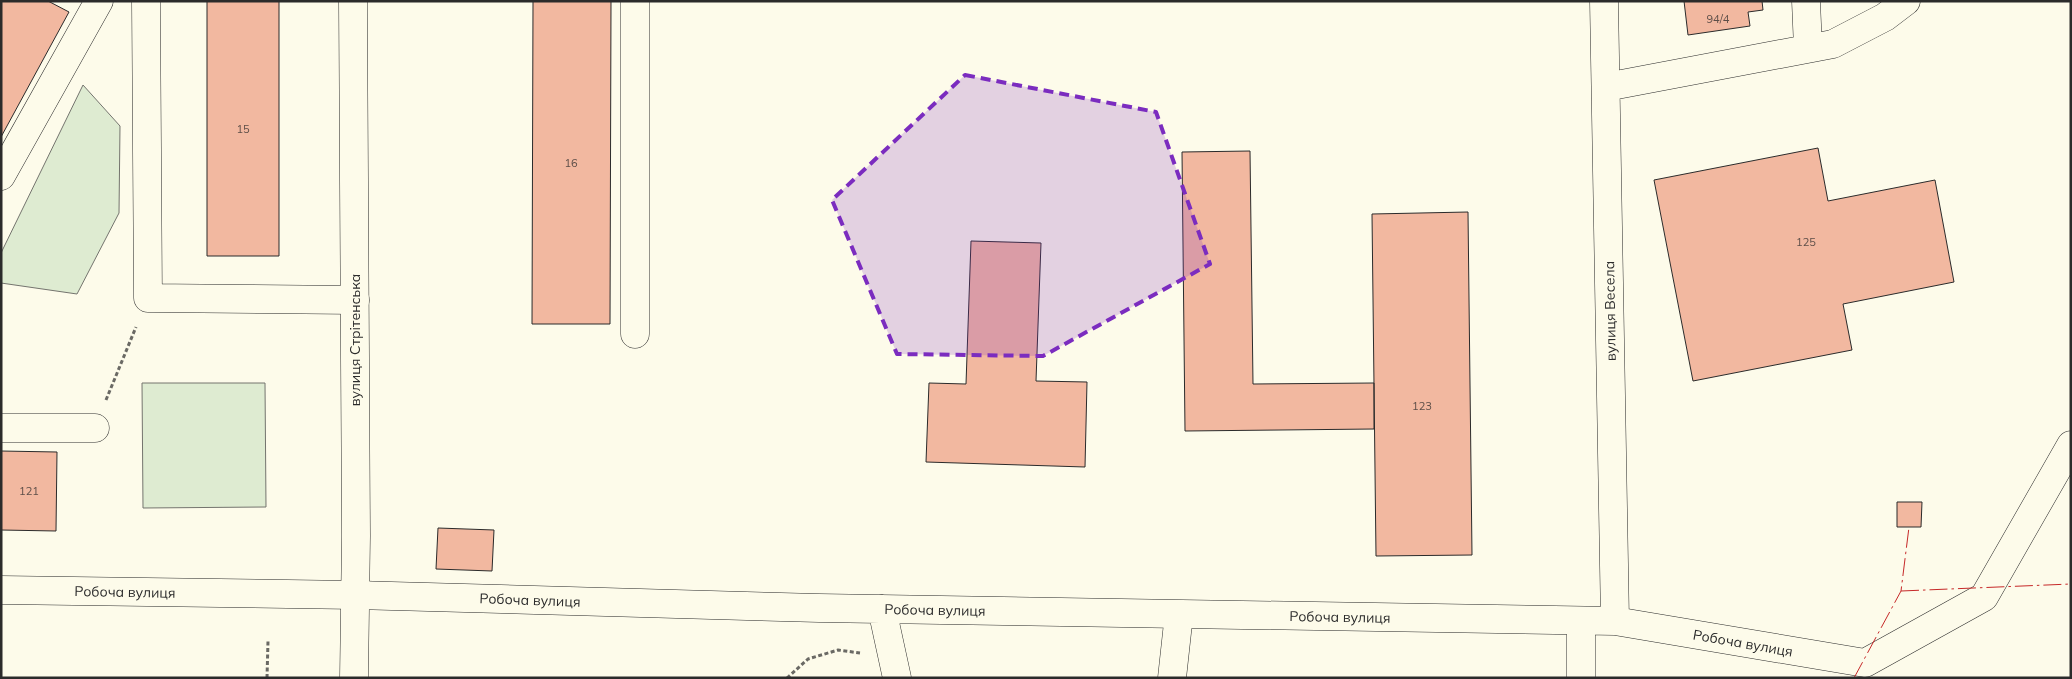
<svg xmlns="http://www.w3.org/2000/svg" width="2072" height="679" viewBox="0 0 2072 679" font-family="Mulish,sans-serif">
<style>
.green{fill:#deebd1;stroke:#74746e}
.building{fill:#f2b8a0;stroke:#2b2b2b}
.lines{fill:none;stroke-linecap:round;stroke-linejoin:round}
.minor-casing{stroke:#2b2b2b;stroke-width:29}
.major-casing{stroke:#2b2b2b;stroke-width:29}
.path{stroke:#6a6964;stroke-width:3;stroke-dasharray:4 2.5;stroke-linecap:butt}
.minor{stroke:#fdfbea;stroke-width:28}
.major{stroke:#fdfbea;stroke-width:28}
.power{stroke:#c62828;stroke-width:1;stroke-dasharray:18 4 2.5 4;stroke-linecap:butt}
.marked{fill:#7b2cbf;fill-opacity:0.2;stroke:#7b2cbf;stroke-width:4;stroke-dasharray:10 6;stroke-linejoin:round}
.labels{text-anchor:middle;stroke-width:4;stroke-linejoin:round;paint-order:stroke}
.number-label{font-size:11px;fill:#5d4e48}
.street-label{font-size:14px;fill:#2b2b2b;stroke:#fdfbea}
</style>
<rect width="100%" height="100%" fill="#fdfbea"/>
<path class="green" d="M83 85 120 126 119 213 77 294 1 283V253Z
M142 383H265L266 507 143 508Z"/>
<path class="building" d="M1 1H48L69 12 1 137Z
M207 1H279V256H207Z
M533 1H611L610 324H532Z
M1684 1H1762L1763 10 1748 12 1750 26 1688 35Z
M1818 148 1828 201 1935 180 1954 282 1843 304 1852 350 1693 381 1654 180Z
M1250 151 1253 384 1374 383V429L1185 431 1182 152Z
M1468 212 1472 555 1376 556 1372 214Z
M971 241 1041 243 1036 381 1087 382 1085 467 926 462 929 383 966 384Z
M1 451 57 452 56 531 1 530Z
M1897 502H1922L1921 527H1897Z
M438 528 494 530 492 571 436 569Z"/>
<g class="lines">
<defs>
<path id="minor" d="M146 1 148 298 355 300
M1604 1 1615 621
M1806 1 1808 48
M1606 87 1833 44 1885 17 1906 1
M1 176 99 1
M635 334V1
M1 428H95
M1 590 355 595 819 608 1615 621 1865 663 1984 597 2071 445
M882 609 897 678
M1172 678 1179 614
M1581 678V621"/>
<path id="major" d="M353 1 356 536 354 678"/>
</defs>
<use href="#minor" class="minor-casing"/>
<use href="#major" class="major-casing"/>
<path class="path" d="M106 400 136 327
M267 678 268 641
M787 678 808 659 838 650 860 653"/>
<use href="#minor" class="minor"/>
<use href="#major" class="major"/>
<path class="power" d="M1901 591 2071 584
M1854 678 1901 591 1909 527"/>
</g>
<path class="marked" d="M965 75 1156 112 1210 264 1043 356 897 354 832 200Z"/>
<g class="labels">
<g class="number-label">
<text x="1718" y="23">94/4</text>
<text x="243" y="133">15</text>
<text x="571" y="167">16</text>
<text x="1806" y="246">125</text>
<text x="1422" y="410">123</text>
<text x="29" y="495">121</text>
</g>
<g class="street-label">
<text transform="translate(1610 311) rotate(-91)" y="5">вулиця Весела</text>
<text transform="translate(355 340) rotate(-90)" y="5">вулиця Стрітенська</text>
<text transform="translate(125 592) rotate(1)" y="5">Робоча вулиця</text>
<text transform="translate(530 600) rotate(2)" y="5">Робоча вулиця</text>
<text transform="translate(935 610) rotate(1)" y="5">Робоча вулиця</text>
<text transform="translate(1340 617) rotate(1)" y="5">Робоча вулиця</text>
<text transform="translate(1743 643) rotate(10)" y="5">Робоча вулиця</text>
</g>
</g>
<rect width="2072" height="679" fill="none" stroke="#2b2b2b" stroke-width="5"/>
</svg>
